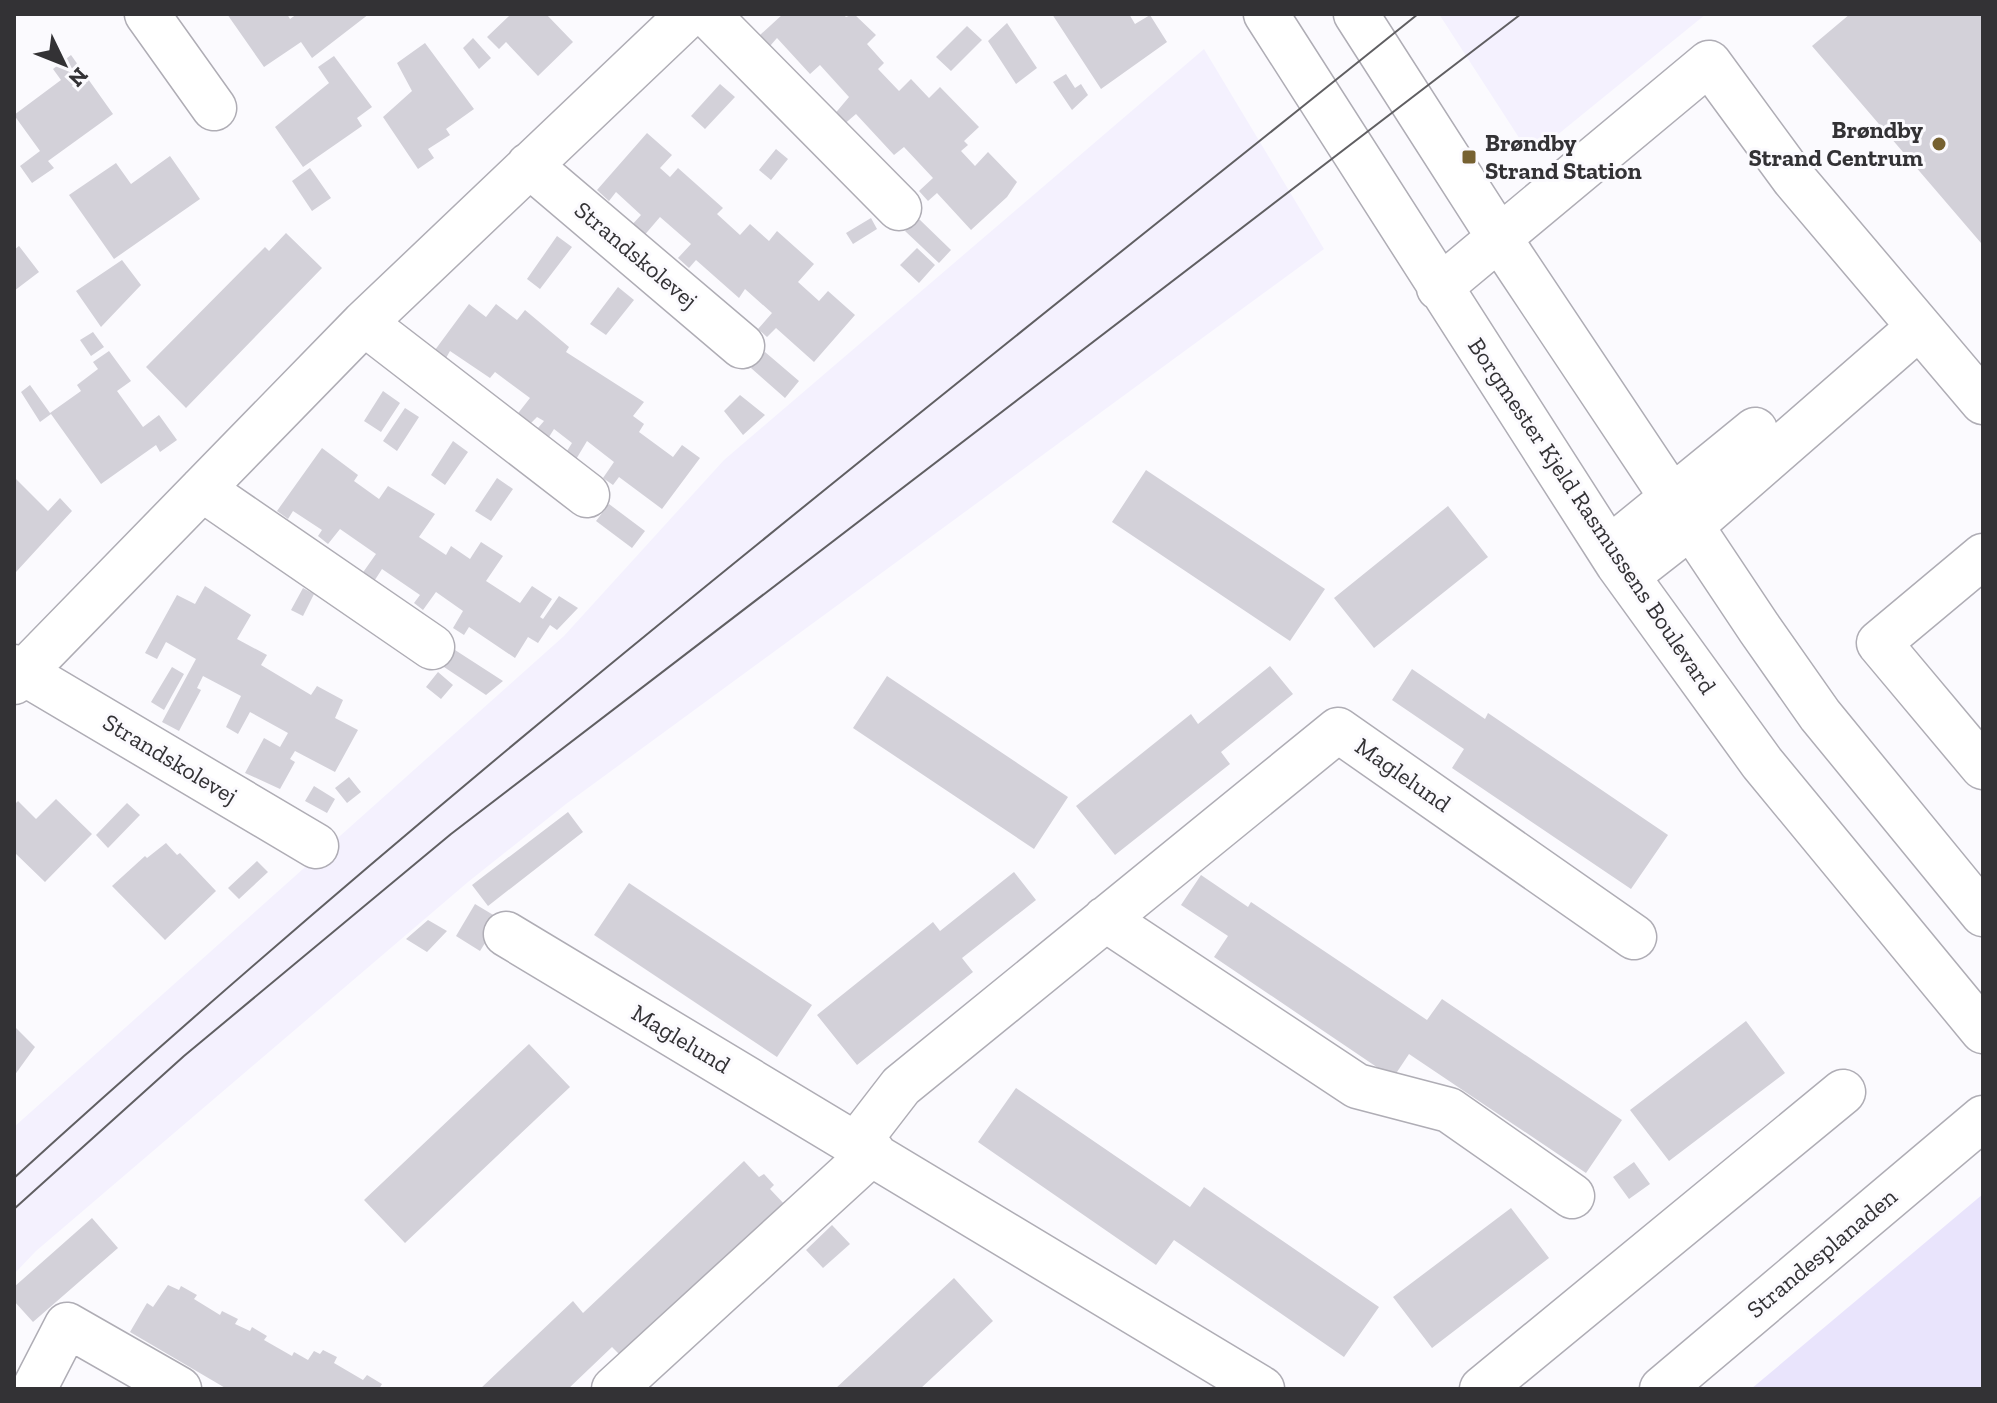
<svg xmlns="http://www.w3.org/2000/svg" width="1997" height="1403" viewBox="0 0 1997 1403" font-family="'Zilla Slab',serif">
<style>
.built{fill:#f4f1fe}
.green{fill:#e9e4fc}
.building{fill:#d3d1d9}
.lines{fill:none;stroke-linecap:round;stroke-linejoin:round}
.minor-casing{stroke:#afadb5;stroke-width:47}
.minor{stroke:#fff;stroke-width:44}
.tram{stroke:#605f62;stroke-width:2}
.poi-dot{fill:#766131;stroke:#fbfafe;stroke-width:3}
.labels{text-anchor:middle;stroke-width:6;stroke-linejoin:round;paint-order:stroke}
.poi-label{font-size:24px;font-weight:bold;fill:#333235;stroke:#fbfafe;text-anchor:end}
.street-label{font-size:24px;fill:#333235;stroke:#fbfafe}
</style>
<rect width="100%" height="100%" fill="#fbfafe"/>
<path class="built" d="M1439 14H1706L1551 140 1527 150Z
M1204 49 1324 249 566 804 468 882 36 1251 14 1274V1127L564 636 724 460Z"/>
<path class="green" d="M1983 1194V1389H1751Z"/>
<path class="building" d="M227 14H287L290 19 297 14H369L312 58 301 42 264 67Z
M506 14H546L573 42 538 76 506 42 499 49 487 37 509 16Z
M783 14H843L846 17 854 14 876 35 867 44 884 63 878 69 899 91 911 79 929 98 940 87 979 127 964 141 968 145 961 151 975 166 988 152 1017 182 1007 197 971 230 937 193 928 201 919 191 933 178 904 147 894 155 856 114 842 126 833 116 849 97 820 65 810 74 777 38 770 46 760 35Z
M1052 14H1129L1135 24 1150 15 1167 42 1101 89Z
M1850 14H1983L1981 243 1812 46Z
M1007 23 1037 68 1016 84 988 41Z
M967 26 982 40 951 71 936 57Z
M473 38 491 58 479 69 463 48Z
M425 43 474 109 446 129 450 135 428 149 434 158 418 169 383 117 412 91 397 63Z
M71 55 113 114 48 161 54 168 32 183 20 166 40 151 14 115 61 80 53 69Z
M334 56 372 107 357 118 362 126 303 167 275 127 329 83 318 67Z
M1066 74 1075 88 1081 84 1088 95 1072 110 1053 82Z
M720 84 735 97 705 129 691 116Z
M647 133 672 155 660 168 670 177 678 168 723 208 717 214 740 235 750 224 769 241 777 231 814 264 798 282 819 301 828 291 855 315 814 362 776 328 767 337 758 329 772 313 745 289 739 298 696 260 689 268 678 258 691 244 660 217 642 238 630 227 641 215 616 192 609 201 597 190Z
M776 149 788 159 771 180 759 170Z
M170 156 200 199 114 259 69 195 116 163 131 184Z
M310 168 331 198 312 211 292 181Z
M871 218 877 229 853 244 846 233Z
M918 218 951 250 939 263 905 231Z
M286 233 322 268 186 408 146 367 265 247 269 251Z
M557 236 572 247 540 289 527 279Z
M19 246 39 272 14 291V250Z
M917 248 935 265 919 283 900 265Z
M122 260 141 285 101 327 76 291Z
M618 287 634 300 606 335 590 324Z
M469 304 486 317 496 304 517 320 525 310 569 347 566 352 644 402 633 416 644 424 639 432 673 457 682 445 700 458 662 509 619 477 613 485 603 478 614 462 587 441 572 466 562 459 572 443 554 429 549 437 538 428 544 421 537 417 524 430 512 421 530 398 495 372 490 378 450 351 446 358 435 350Z
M93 332 104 347 91 356 80 340Z
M109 351 131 381 117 391 143 427 159 415 177 440 160 452 156 445 101 484 51 414 40 422 21 392 30 385 50 413 81 391 77 385 98 369 93 362Z
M765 352 799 381 785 398 751 368Z
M383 391 400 403 381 432 364 421Z
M740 395 765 415 743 435 724 411Z
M405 408 419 417 397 451 383 441Z
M453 441 468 452 445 485 431 475Z
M322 448 358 475 354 481 379 499 388 486 435 514 419 537 446 555 451 546 470 559 481 542 503 556 486 581 520 603 532 586 552 599 540 617 543 619 559 596 578 608 557 630 550 625 538 643 528 637 515 658 469 627 464 635 453 628 463 611 436 592 423 610 414 603 420 595 382 569 371 586 359 578 376 554 340 529 328 544 318 536 322 530 293 511 288 519 277 511Z
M1146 470 1325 589 1290 641 1112 522Z
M14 477 48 511 60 498 72 511 16 572Z
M497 478 513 489 491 521 475 511Z
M609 504 645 531 632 548 596 521Z
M1448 506 1488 557 1374 648 1334 598Z
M205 586 251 615 237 639 267 655 261 665 311 695 317 686 343 700 335 718 358 730 335 772 295 751 290 759 295 762 280 789 245 773 264 738 280 747 288 733 250 712 238 734 226 727 241 696 203 676 197 688 201 690 179 731 162 722 196 659 166 642 157 659 145 653 177 595 195 604Z
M303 588 314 594 303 616 291 610Z
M455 650 503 681 486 695 444 667Z
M1270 666 1293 694 1221 752 1230 764 1115 855 1076 806 1191 714 1198 724Z
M172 667 184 674 164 710 151 702Z
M1412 669 1485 719 1488 713 1668 835 1631 889 1452 768 1464 749 1392 700Z
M438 672 453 685 441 699 426 687Z
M887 676 1068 797 1034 849 853 728Z
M349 777 361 792 347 803 335 788Z
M314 786 335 799 327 813 305 801Z
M56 799 92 834 45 882 14 852V805L18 801 36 819Z
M127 803 140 815 108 848 96 835Z
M568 812 583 832 488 906 472 885Z
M166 843 177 855 180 853 216 891 165 940 112 886 145 856 147 858Z
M257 861 268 872 239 899 228 888Z
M1014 872 1036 900 962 958 973 972 857 1065 817 1015 933 922 940 931Z
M1201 875 1248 907 1251 902 1427 1020 1442 999 1622 1120 1586 1173 1409 1054 1393 1078 1214 957 1228 936 1181 905Z
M629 883 812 1005 777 1057 594 935Z
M475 904 500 919 480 951 456 936Z
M428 920 447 931 427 952 406 939Z
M1746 1021 1785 1073 1669 1161 1630 1110Z
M14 1026 35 1047 14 1076Z
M529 1044 570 1087 405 1243 364 1200Z
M1016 1088 1190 1207 1204 1187 1379 1307 1344 1357 1174 1240 1156 1265 978 1142Z
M744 1161 759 1177 764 1174 774 1185 770 1189 786 1206 624 1359 612 1347 568 1389H480L573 1301 583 1313Z
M1634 1162 1650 1184 1629 1199 1613 1177Z
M1511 1208 1549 1258 1432 1348 1393 1297Z
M92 1218 118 1248 33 1322 14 1301V1287Z
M832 1225 850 1244 823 1268 806 1250Z
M954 1278 993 1321 920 1389H835Z
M168 1285 179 1290 181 1286 197 1295 194 1299 220 1315 222 1311 238 1319 235 1324 250 1331 252 1327 267 1336 264 1340 292 1356 294 1352 308 1360 314 1351 320 1354 323 1350 337 1357 334 1363 363 1380 367 1375 382 1384 379 1389H227L130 1332 147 1303 153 1307Z"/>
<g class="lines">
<defs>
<path id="minor" d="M147 14 214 108
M707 14 899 208
M1266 14 1618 564 1762 763 1983 1031
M1356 14 1513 259 1759 628 1820 715 1983 914
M529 165 742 346
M1439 288 1709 63 1794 179 1983 402
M364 323 587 495
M202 489 432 647
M1609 549 1755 430
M1983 556 1879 643 1983 767
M1627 576 1691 526 1918 328
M14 667 316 846
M14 682 364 323 689 14
M1105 919 1357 1086 1449 1110 1572 1196
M506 934 1262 1389
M857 1143 901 1086 1338 730 1634 937
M34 1389 67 1325 179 1389
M614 1389 873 1152
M1482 1389 1843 1092
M1662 1389 1983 1118"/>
</defs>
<use href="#minor" class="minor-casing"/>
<use href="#minor" class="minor"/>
<path class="tram" d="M14 1178C464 768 944 395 1418 14
M14 1209 184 1056 451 834 1521 14"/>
</g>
<g class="poi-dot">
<circle cx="1939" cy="144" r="8"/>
<rect x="1461" y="149" width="16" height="16" rx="4"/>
</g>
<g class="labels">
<g class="poi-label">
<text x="1923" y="138">Brøndby<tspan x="1923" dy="28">Strand Centrum</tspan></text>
<text x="1485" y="151" text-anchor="start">Brøndby<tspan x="1485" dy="28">Strand Station</tspan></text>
</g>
<g class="street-label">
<text transform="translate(636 255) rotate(40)" y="8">Strandskolevej</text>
<text transform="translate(1592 516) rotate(56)" y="8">Borgmester Kjeld Rasmussens Boulevard</text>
<text transform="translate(170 759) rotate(31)" y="8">Strandskolevej</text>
<text transform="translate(1403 775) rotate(35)" y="8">Maglelund</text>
<text transform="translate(681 1039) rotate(31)" y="8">Maglelund</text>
<text transform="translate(1822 1253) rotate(-40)" y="8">Strandesplanaden</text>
</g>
</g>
<rect width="1997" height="1403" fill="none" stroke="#333235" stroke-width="32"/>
<g transform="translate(64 64) rotate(133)" stroke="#fbfafe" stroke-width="6" paint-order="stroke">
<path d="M0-6L14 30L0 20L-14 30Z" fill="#333235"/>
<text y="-12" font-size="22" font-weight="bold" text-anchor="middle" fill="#333235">N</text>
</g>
</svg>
